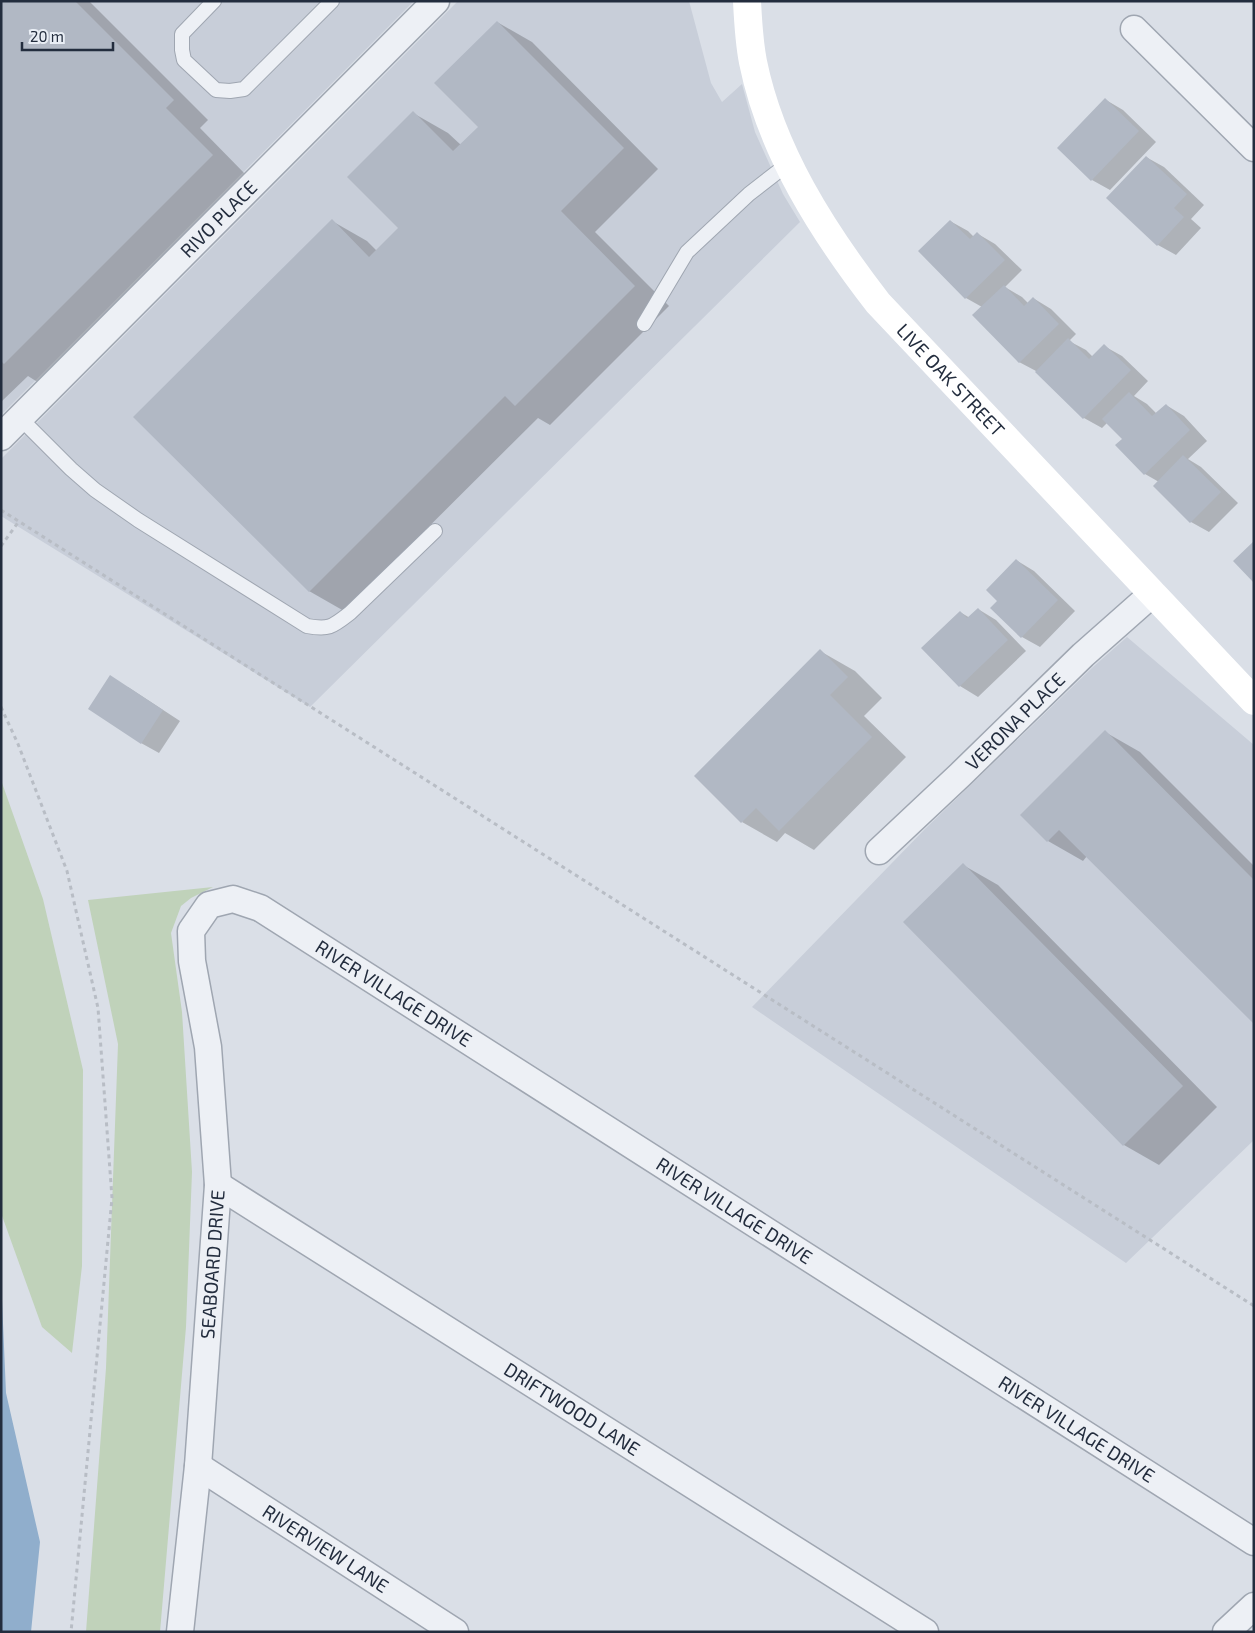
<svg xmlns="http://www.w3.org/2000/svg" width="1255" height="1633" viewBox="0 0 1255 1633" font-family="'Exo 2',sans-serif">
<style>
.built{fill:#c8ced9}
.green{fill:#c0d2ba}
.water{fill:#90aecc}
.shadow{fill:#0003}
.building{fill:#b1b8c4}
.lines{fill:none;stroke-linecap:round;stroke-linejoin:round}
.lane-casing{stroke:#9fa6b1;stroke-width:16}
.street-casing{stroke:#9fa6b1;stroke-width:29}
.path{stroke:#b8bdc5;stroke-width:3;stroke-dasharray:4 4;stroke-linecap:butt}
.lane{stroke:#edf0f5;stroke-width:14}
.street{stroke:#edf0f5;stroke-width:26}
.secondary{stroke:#fff;stroke-width:28}
.labels{text-anchor:middle;stroke-width:4;stroke-linejoin:round;paint-order:stroke}
.street-label{font-size:19px;fill:#232d3e;stroke:#e9eef5}
</style>
<rect width="100%" height="100%" fill="#dadfe7"/>
<path class="built" d="M1 1H414L1 415Z
M458 1H689L711 83 722 102 742 84 755 132 783 194 800 222 310 707 1 516V459Z
M1127 637 1254 745V1140L1126 1263 752 1007 925 829 1093 667Z"/>
<path class="green" d="M1 780 43 899 83 1070 82 1266 72 1353 42 1327 1 1213Z
M213 887 191 898 181 906 171 933 182 1012 192 1172 186 1327 160 1632H86L106 1368 118 1044 88 900Z"/>
<path class="water" d="M1 1277 6 1393 40 1542 31 1632H1Z"/>
<path class="shadow" d="M1 1H89L208 120 200 128 247 176 39 383 28 376 1 402Z
M497 22 532 42 658 169 595 232 669 306 550 425 538 418 344 611 309 591 332 221 367 241 377 251 400 228 413 113 448 133 461 145 479 127Z
M1106 100 1123 110 1156 142 1110 190 1092 180Z
M1146 157 1164 167 1204 205 1191 219 1201 228 1176 255 1158 245Z
M950 221 968 231 974 237 978 234 995 244 1022 270 1005 287 1022 297 1028 303 1033 298 1051 309 1076 334 1069 341 1086 350 1093 357 1104 346 1122 356 1148 381 1134 396 1147 404 1157 414 1166 405 1184 416 1207 441 1188 459 1201 467 1238 503 1209 532 1191 522 1154 486 1159 482 1145 474 1124 440 1107 423 1102 428 1084 418 1036 371 1019 362 982 307 966 298Z
M1016 560 1034 571 1075 611 1040 647 1022 637 998 601Z
M978 609 996 620 1026 651 978 697 960 686 923 648 960 612 970 618Z
M820 651 855 671 882 698 864 716 906 757 814 850 785 833 777 842 742 822Z
M128 687 180 721 159 753 141 743Z
M1105 732 1140 752 1254 866V1023L1087 856 1083 861 1048 841Z
M963 865 998 885 1217 1107 1159 1165 1124 1145Z"/>
<path class="building" d="M1 1H75L174 100 166 108 213 155 4 364 1 361Z
M497 21 624 148 561 211 635 286 515 406 505 396 309 592 133 417 332 219 369 257 398 228 347 177 413 111 453 151 478 127 434 83Z
M1105 98 1139 131 1091 181 1057 148Z
M1146 156 1187 194 1174 208 1184 217 1157 246 1106 198Z
M950 220 970 239 977 232 1005 260 965 299 918 251Z
M1004 285 1024 306 1033 297 1059 324 1019 363 972 315Z
M1068 338 1089 359 1104 344 1131 370 1083 419 1035 372Z
M1129 392 1152 416 1166 404 1190 430 1144 475 1115 445 1122 439 1102 419Z
M1183 455 1221 492 1190 523 1153 486Z
M1254 541V583L1233 561Z
M1016 559 1058 600 1021 638 990 608 997 601 986 590Z
M978 608 1008 640 959 687 921 648 960 611 967 618Z
M820 649 848 677 830 695 872 737 779 831 756 808 741 823 694 776Z
M110 675 163 710 141 744 88 709Z
M1105 730 1254 880V1024L1059 830 1047 842 1020 815Z
M963 863 1183 1086 1123 1146 903 922Z"/>
<g class="lines">
<defs>
<path id="lane" d="M214 1 182 34V50L184 60 216 90 230 91 244 89 332 1
M644 324 687 252 749 194 789 163
M20 418 71 469 95 490 138 520 307 626C329 630 332 627 350 613L435 531"/>
<g id="street">
<path d="M1134 29 1254 148"/>
<path id="s1" d="M1 437 436 1"/>
<path id="s2" d="M879 851 960 775 1083 655 1152 594"/>
<path id="s3" d="M218 1185 925 1632"/>
<path id="s4" d="M198 1466 455 1632"/>
<path id="s5" d="M180 1632 198 1466 218 1185 208 1047 192 961 191 931 209 905 233 899 260 908 1254 1542"/>
<path d="M1226 1632 1254 1606"/>
</g>
</defs>
<use href="#lane" class="lane-casing"/>
<use href="#street" class="street-casing"/>
<path class="path" d="M1 510 1254 1306
M1 546 19 521
M1 707 18 744 67 871 98 1008 112 1198 71 1632"/>
<use href="#lane" class="lane"/>
<use href="#street" class="street"/>
<path class="secondary" id="s6" d="M747 1C748 21 749 42 753 62 771 151 823 232 878 303L1254 701"/>
</g>
<g class="labels">
<g class="street-label">
<text dy="7" stroke="none"><textPath href="#s1" startOffset="308">RIVO PLACE</textPath></text>
<text dy="7" stroke="none"><textPath href="#s6" startOffset="441">LIVE OAK STREET</textPath></text>
<text dy="7" stroke="none"><textPath href="#s2" startOffset="188">VERONA PLACE</textPath></text>
<text dy="7" stroke="none"><textPath href="#s5" startOffset="948">RIVER VILLAGE DRIVE</textPath></text>
<text dy="7" stroke="none"><textPath href="#s5" startOffset="1352">RIVER VILLAGE DRIVE</textPath></text>
<text dy="7" stroke="none"><textPath href="#s5" startOffset="369">SEABOARD DRIVE</textPath></text>
<text dy="7" stroke="none"><textPath href="#s3" startOffset="419">DRIFTWOOD LANE</textPath></text>
<text dy="7" stroke="none"><textPath href="#s5" startOffset="1758">RIVER VILLAGE DRIVE</textPath></text>
<text dy="7" stroke="none"><textPath href="#s4" startOffset="152">RIVERVIEW LANE</textPath></text>
</g>
</g>
<rect width="1255" height="1633" fill="none" stroke="#232d3e" stroke-width="5"/>
<path d="M22 42v8h91v-8" fill="none" stroke="#232d3e" stroke-width="2.5"/>
<text x="30" y="42" font-size="15" fill="#232d3e" stroke="#e9eef5" stroke-width="4" paint-order="stroke">20 m</text>
</svg>
